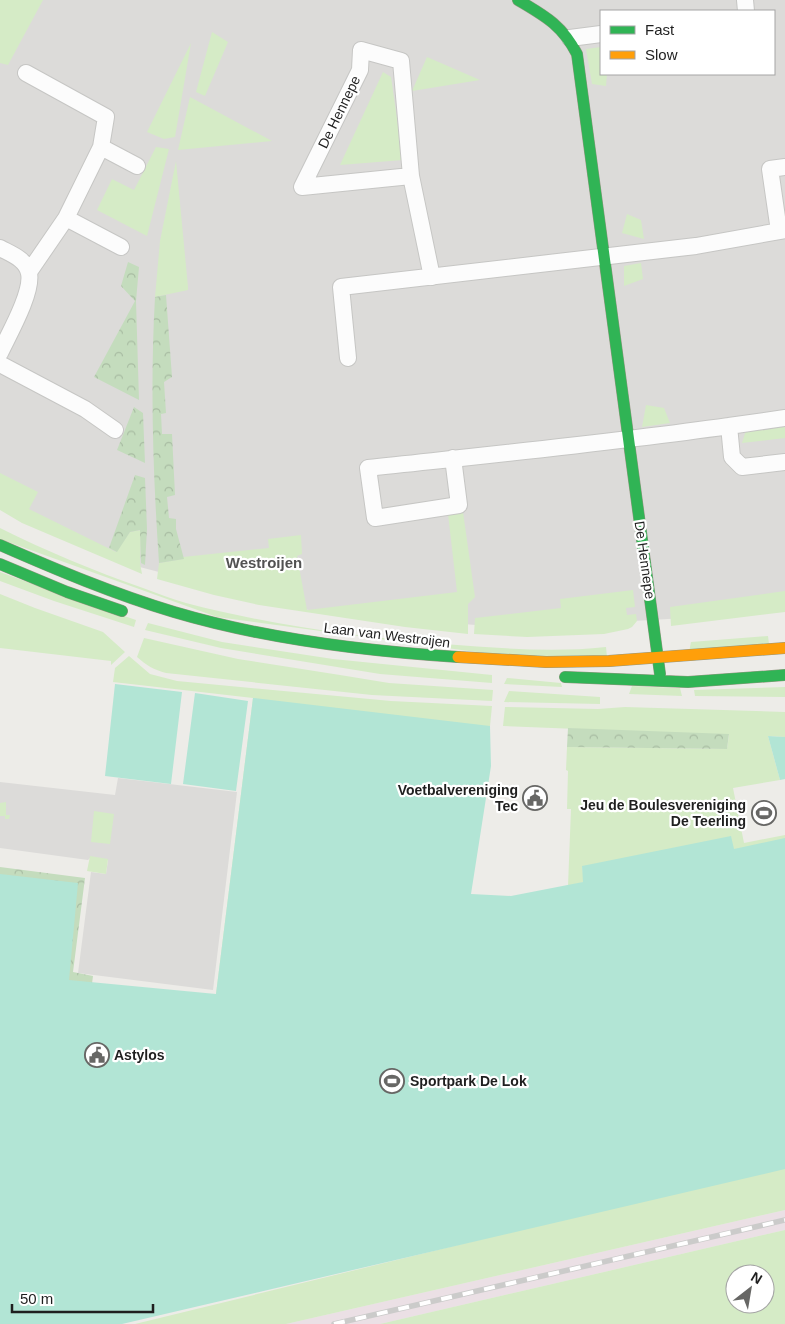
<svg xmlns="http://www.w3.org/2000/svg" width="785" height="1324" viewBox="0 0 785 1324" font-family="Helvetica,sans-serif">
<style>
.residential{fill:#dcdbd9;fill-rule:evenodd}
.railway{fill:#ebe0e5}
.grass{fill:#d5ebc6;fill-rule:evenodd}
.forest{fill:url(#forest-crowns)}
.pitch{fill:#b2e5d5}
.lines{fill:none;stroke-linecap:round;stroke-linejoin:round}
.street-casing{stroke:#c6c6c4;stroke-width:18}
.fast-casing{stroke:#939780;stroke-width:12}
.slow-casing{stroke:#939780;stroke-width:12}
.street{stroke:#fcfcfc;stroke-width:16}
.fast{stroke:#30b455;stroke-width:11}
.slow{stroke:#ff9f0a;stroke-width:11}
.rail-casing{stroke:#cbcbca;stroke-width:5.5}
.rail{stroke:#fff;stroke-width:4;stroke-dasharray:11;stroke-linecap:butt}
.labels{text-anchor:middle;stroke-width:4.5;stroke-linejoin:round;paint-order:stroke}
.street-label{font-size:14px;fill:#1f1f1f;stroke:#fff}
.poi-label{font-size:14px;font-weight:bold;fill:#1f1f1f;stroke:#fff;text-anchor:end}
.neighbourhood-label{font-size:15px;font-weight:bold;fill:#525252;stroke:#fff}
</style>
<defs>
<pattern id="forest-crowns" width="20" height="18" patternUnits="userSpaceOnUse" patternTransform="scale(1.25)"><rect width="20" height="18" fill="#c4dcbd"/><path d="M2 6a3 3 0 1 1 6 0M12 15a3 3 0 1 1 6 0" fill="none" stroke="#a8bca2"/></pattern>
</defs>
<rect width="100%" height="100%" fill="#edece8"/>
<path class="residential" d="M0 0H785V606L685 618 513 628 364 616 300 609 136 566 0 496ZM601 11H774V74H601Z
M118 778 237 792 213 990 78 973 91 872 106 874 108 860 91 857 88 860 0 848V782L115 795Z"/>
<path class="railway" d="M785 1210V1230L380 1324H286Z"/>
<path class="grass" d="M0 0H43L8 65 0 63Z
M212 32 228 42 205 96 196 92Z
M191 43 175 137 164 139 147 132Z
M601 47V74H607L606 86 592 84 586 49Z
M427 57 480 80 412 91Z
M383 72 391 77 403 160 340 165Z
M190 97 272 141 178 150Z
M156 147 169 149 147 236 97 210 112 179 134 190Z
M176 161 188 287V290L155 297 160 241Z
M627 214 641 220 644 239 622 233Z
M641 263 643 279 624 286V266Z
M646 405 664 408 670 423 642 427Z
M785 426V438L742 443 746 430Z
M0 473 38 492 29 509 116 552 130 532 141 530 140 563 142 574 22 523 0 510Z
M463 512 475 597 468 604V634L405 627 259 605 214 595 157 579 159 563 183 559V557L269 548 268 539 301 535 302 554 297 556 307 610 457 592 448 514Z
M0 528C46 551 94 571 143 588 157 593 172 599 186 603 270 625 358 637 444 644 498 648 552 653 606 647L607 657 506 656 217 617 0 539Z
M0 572 71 598 136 620 134 627 54 601 0 581Z
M633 590 635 607 626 608 627 615 636 614 637 621 632 627 628 629 604 634 527 637 474 634 475 618 561 608 560 599Z
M785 591V612L671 626 670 607Z
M0 594 35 608 103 632 125 652 111 665V661L0 648Z
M148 623 222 642 333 659 492 675V683L380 674 221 648 145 630Z
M768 636 769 644 689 652 691 642Z
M144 638 238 659 340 675 389 683 493 690 492 701 372 695 166 673C154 670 146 665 137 657Z
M129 656 150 674 177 681 391 701 492 706 490 726 239 1004 216 994 253 698 113 682 115 668Z
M507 678 561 683 562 687 504 684Z
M632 686 680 688 682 696 629 694Z
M785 687V697L695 696 694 690Z
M509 691 600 697V704L504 702Z
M505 707 598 709 625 707 785 712V737L768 736 780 780 733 788 744 843 785 835 782 1157 582 866 584 882 568 886 571 809H567L568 771 566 770 567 747 727 749 729 735 503 726Z
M6 802V815H10L9 819H5V816H0V803Z
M94 811 114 814 110 844 91 842Z
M90 856 108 859 106 874 87 871Z
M785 1168V1210L286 1324H135L568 1218Z
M785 1230V1324H380ZM735 1274H765V1304H735Z"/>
<path class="forest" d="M128 262 139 267 136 301 139 400 94 377 135 301 121 286Z
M166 295 172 377 164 382 166 413 161 414 162 434H172L175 495 167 497 169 518 176 519V529L184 559 159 563C153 475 150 385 155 297Z
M134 407 143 413 145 463 117 450Z
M135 475 145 478 147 529 145 565 141 563 140 530 130 532 117 552 109 548Z
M568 728 729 734 727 749 567 747Z
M0 867 85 878 73 972 93 976 91 991 53 986 0 899Z"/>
<path class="pitch" d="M115 684 182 692 171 784 105 776Z
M195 693 248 701 236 791 183 784Z
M253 698 490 726 491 766 471 894 511 896 583 882 582 866 731 836 734 849 785 838V1169L122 1324H0V874L78 883 69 980 216 994Z
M768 736 785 737V779L780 780Z"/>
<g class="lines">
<defs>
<path id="street" d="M745 0 746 11
M570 38 601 34
M361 50 401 61 411 176 302 187 360 70Z
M26 73 106 117 101 147 66 218 29 272
M101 147 137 166
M411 176 432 277
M66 218 121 247
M779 231 770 169 785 167
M0 248C11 254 26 259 29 273 33 292 9 334 0 353
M348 358 341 287 696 246 785 230
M0 364 85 409 115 430
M785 418 729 426 732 457 742 467 785 462
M453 458 459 505 375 518 368 468C488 455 609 443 729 426"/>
<path id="fast" d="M518 0C545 16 562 25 577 54L660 674
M0 545C57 570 114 594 174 612 265 639 363 651 458 657
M0 564 67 592 122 611
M565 677 688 682 785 675"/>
<path id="slow" d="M458 657 546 662 609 661 785 648"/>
</defs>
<use href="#street" class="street-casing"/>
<use href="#fast" class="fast-casing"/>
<use href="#slow" class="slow-casing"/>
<use href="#street" class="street"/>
<use href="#fast" class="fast"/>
<use href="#slow" class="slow"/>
<defs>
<path id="rail" d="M334 1324 785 1220"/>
</defs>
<use href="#rail" class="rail-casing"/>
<use href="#rail" class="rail"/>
</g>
<defs>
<symbol id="civic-ring" viewBox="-11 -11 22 22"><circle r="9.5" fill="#fff" stroke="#676765" stroke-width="1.5"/><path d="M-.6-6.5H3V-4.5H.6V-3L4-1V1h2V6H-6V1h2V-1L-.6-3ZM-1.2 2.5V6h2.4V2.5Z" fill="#676765"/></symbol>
<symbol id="stadium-ring" viewBox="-11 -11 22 22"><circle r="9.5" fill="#fff" stroke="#676765" stroke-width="1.5"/><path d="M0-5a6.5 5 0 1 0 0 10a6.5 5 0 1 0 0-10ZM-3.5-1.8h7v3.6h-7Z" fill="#676765"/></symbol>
</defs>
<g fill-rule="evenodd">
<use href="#civic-ring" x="521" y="784" width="28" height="28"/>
<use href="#stadium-ring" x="750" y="799" width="28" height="28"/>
<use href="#civic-ring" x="83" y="1041" width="28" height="28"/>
<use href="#stadium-ring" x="378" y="1067" width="28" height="28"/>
</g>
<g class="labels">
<g class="street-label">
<text transform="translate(339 112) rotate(-64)" y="5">De Hennepe</text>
<text transform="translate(645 560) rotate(82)" y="5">De Hennepe</text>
<text transform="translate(387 635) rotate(7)" y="5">Laan van Westroijen</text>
</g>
<g class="poi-label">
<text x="518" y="795">Voetbalvereniging<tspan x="518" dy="16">Tec</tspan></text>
<text x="746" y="810">Jeu de Boulesvereniging<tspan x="746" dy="16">De Teerling</tspan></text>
<text x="114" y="1060" text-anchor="start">Astylos</text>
<text x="410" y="1086" text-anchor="start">Sportpark De Lok</text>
</g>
<g class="neighbourhood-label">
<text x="264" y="568">Westroijen</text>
</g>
</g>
<rect x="600" y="10" width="175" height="65" fill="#ffffff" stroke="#a5a5a5"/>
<rect x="610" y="26" width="25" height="8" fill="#30b455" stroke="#a5a5a5"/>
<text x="645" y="35" font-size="15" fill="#1f1f1f">Fast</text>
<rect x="610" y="51" width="25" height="8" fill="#ff9f0a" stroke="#a5a5a5"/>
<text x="645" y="60" font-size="15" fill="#1f1f1f">Slow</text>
<g transform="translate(750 1289) rotate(31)"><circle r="24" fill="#ffffff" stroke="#a5a5a5"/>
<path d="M0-4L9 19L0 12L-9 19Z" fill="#676765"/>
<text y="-8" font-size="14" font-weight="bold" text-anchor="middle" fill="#1f1f1f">N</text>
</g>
<path d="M12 1304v8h141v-8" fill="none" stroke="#1f1f1f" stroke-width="2.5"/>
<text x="20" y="1304" font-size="15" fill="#1f1f1f" stroke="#ffffff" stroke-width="4" paint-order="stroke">50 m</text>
</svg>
